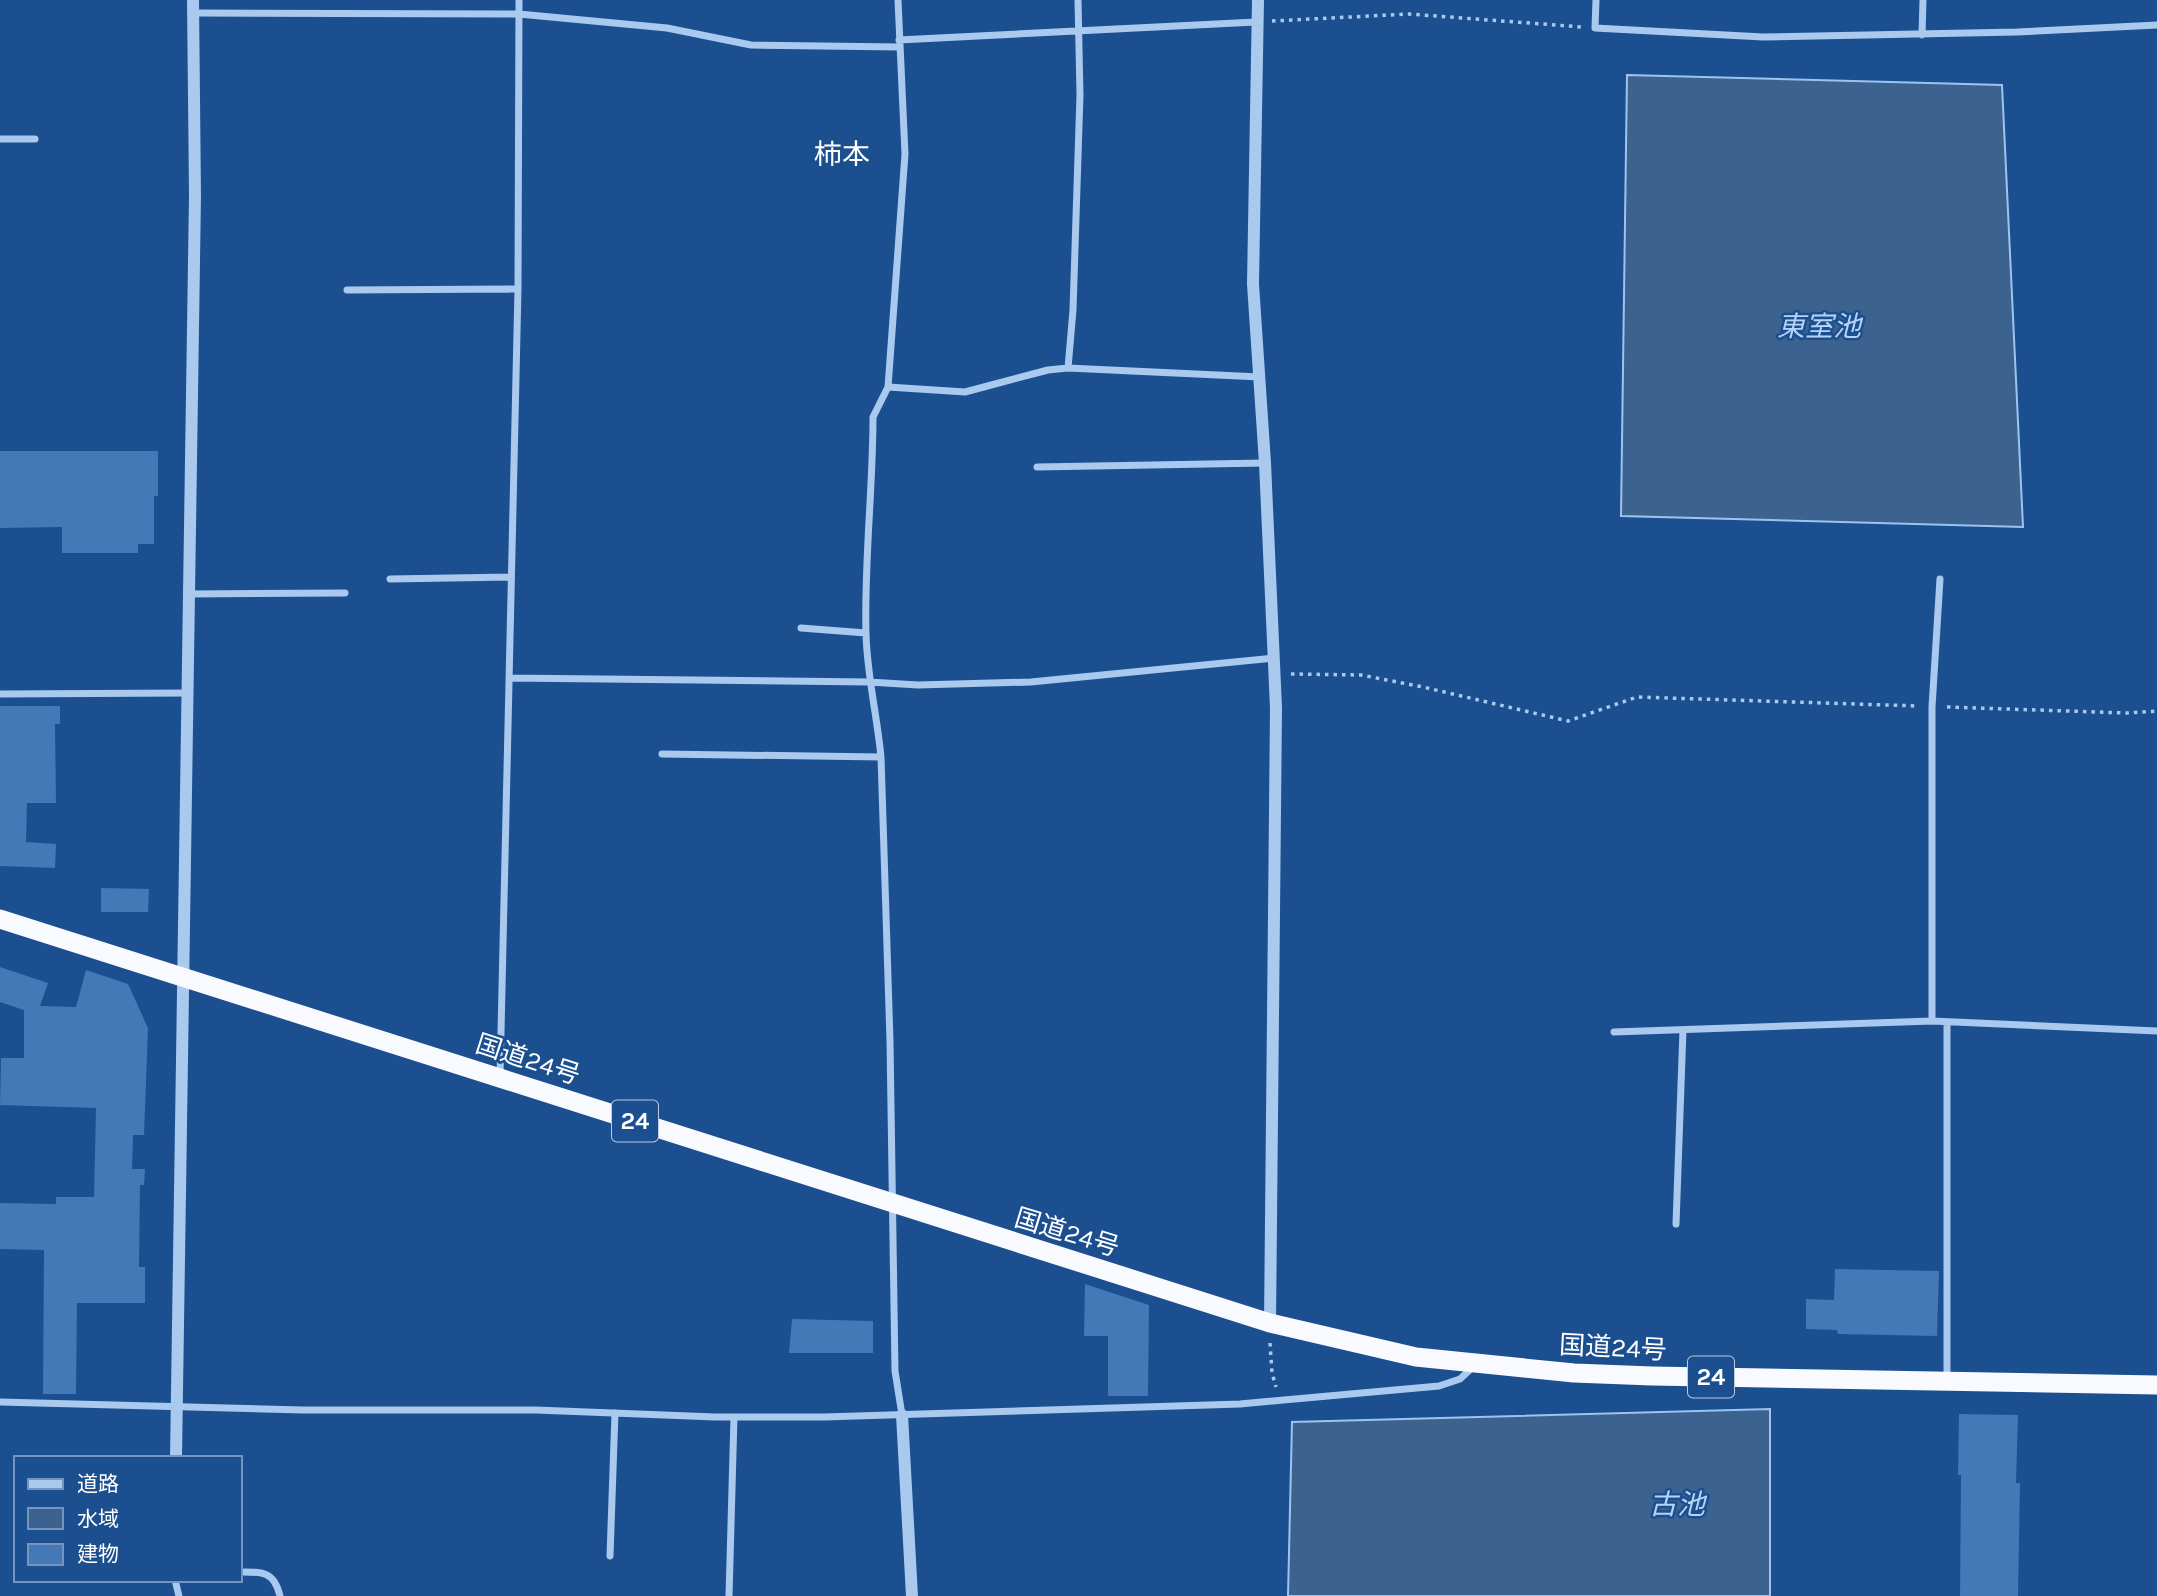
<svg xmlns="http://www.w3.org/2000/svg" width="2157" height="1596" viewBox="0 0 2157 1596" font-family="Karla,'Noto Sans JP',sans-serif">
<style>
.water{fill:#3c6290;stroke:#9cc4f0;stroke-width:2}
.building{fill:#4478b7}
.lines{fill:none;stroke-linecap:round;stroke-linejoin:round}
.path{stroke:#a9c9ee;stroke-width:3.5;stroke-dasharray:3.5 5;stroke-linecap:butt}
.minor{stroke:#a9c9ee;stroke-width:7}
.tertiary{stroke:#a9c9ee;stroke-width:12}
.trunk{stroke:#f8faff;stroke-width:19}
.labels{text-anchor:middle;stroke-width:5;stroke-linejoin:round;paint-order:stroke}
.shield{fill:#1b4f8f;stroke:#bbcadd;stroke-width:2}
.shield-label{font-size:24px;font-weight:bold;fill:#fff}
.street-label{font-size:26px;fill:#fff;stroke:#1b4f8f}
.neighbourhood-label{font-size:28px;fill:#fff;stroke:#1b4f8f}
.water-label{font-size:28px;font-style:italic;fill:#b5d3f5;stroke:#1b4f8f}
</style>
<rect width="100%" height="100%" fill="#1b4f8f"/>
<path class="water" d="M1627 75 2002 85 2023 527 1621 516Z
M1770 1409V1596H1288L1292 1422Z"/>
<path class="building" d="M0 451H158V496H154V544H138V553H62V527L0 528Z
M0 706H60V724H55L56 803H27L26 842 56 844 55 868 0 866Z
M101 888 149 889 148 912H101Z
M0 967 48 983 40 1006 76 1007 86 970 128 984 148 1028 144 1135H133L132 1169H145L144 1185H140L139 1267H145V1303H77L76 1394H43L44 1250 0 1249V1203L56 1204V1197H94L96 1108 0 1105 1 1058H24V1010L0 1002Z
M1835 1269 1939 1271 1937 1336 1838 1334 1837 1330 1806 1329V1299L1834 1300Z
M1085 1284 1149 1305 1148 1396H1108V1336H1084Z
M792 1319 873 1321V1353H789Z
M1959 1414 2018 1415 2016 1483H2020L2018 1596H1960L1961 1475H1958Z"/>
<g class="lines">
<path class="path" d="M1272 21 1409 14 1582 27
M1291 674 1361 675 1423 687 1568 721 1637 697 1918 706
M1947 707 2127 713 2157 711
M1270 1343 1272 1373 1276 1387"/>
<path class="minor" d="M898 0 905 154 888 387 873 417C873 489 864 562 866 634 867 675 877 715 881 757L890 1041 895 1371 902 1415
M1596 0 1595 28 1763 37 2017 32 2157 25
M194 13 519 14 667 28 751 45 900 47
M1922 35 1923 0
M899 40 1256 22
M0 139H35
M347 290 518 289
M1068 368 1073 310 1080 95 1078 0
M888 387 965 392 1048 370 1068 368 1260 377
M1037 467 1265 463
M390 579 511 577
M188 594 345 593
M801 628 866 633
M509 678 869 682 918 685 1031 682 1275 658
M0 694 187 693
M662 754 881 757
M1932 1021V707L1940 579
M1947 1022V1379
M1614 1032 1932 1021 2157 1031
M500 1076 518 289 519 0
M1676 1224 1683 1030
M0 1402 303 1410H536L715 1417H824L1240 1404 1439 1386 1460 1379 1473 1367
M610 1556 615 1413
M240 1572C262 1572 274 1571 280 1596
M175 1580 179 1596
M729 1596 734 1417"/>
<path class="tertiary" d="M1258 0 1253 284 1265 463 1276 708 1270 1323
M902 1415 912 1596
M176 1458 195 195 193 0"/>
<path class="trunk" d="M0 919 1270 1323 1416 1357 1574 1373 1652 1376 2157 1385"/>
</g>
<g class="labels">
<g class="shield">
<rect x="612" y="1100.5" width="46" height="41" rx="5"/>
<rect x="1688" y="1356.5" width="46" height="41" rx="5"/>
</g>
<g class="shield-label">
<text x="635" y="1129">24</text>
<text x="1711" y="1385">24</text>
</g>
<g class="street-label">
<text transform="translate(528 1059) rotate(18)" y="9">国道24号</text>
<text transform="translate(1067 1232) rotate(17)" y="9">国道24号</text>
<text transform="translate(1613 1347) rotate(3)" y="9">国道24号</text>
</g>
<g class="neighbourhood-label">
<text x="842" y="164">柿本</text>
</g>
<g class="water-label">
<text x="1819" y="336">東室池</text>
<text x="1677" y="1514">古池</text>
</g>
</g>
<rect x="14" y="1456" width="228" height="126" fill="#1b4f8f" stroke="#7695bc" stroke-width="2"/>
<rect x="28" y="1479" width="35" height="10" fill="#a9c9ee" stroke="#7695bc" stroke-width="2"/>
<text x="77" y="1491" font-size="21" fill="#ffffff">道路</text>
<rect x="28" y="1508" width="35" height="21" fill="#3c6290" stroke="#7695bc" stroke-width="2"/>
<text x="77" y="1526" font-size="21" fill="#ffffff">水域</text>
<rect x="28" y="1544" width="35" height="21" fill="#4478b7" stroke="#7695bc" stroke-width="2"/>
<text x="77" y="1561" font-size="21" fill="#ffffff">建物</text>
</svg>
